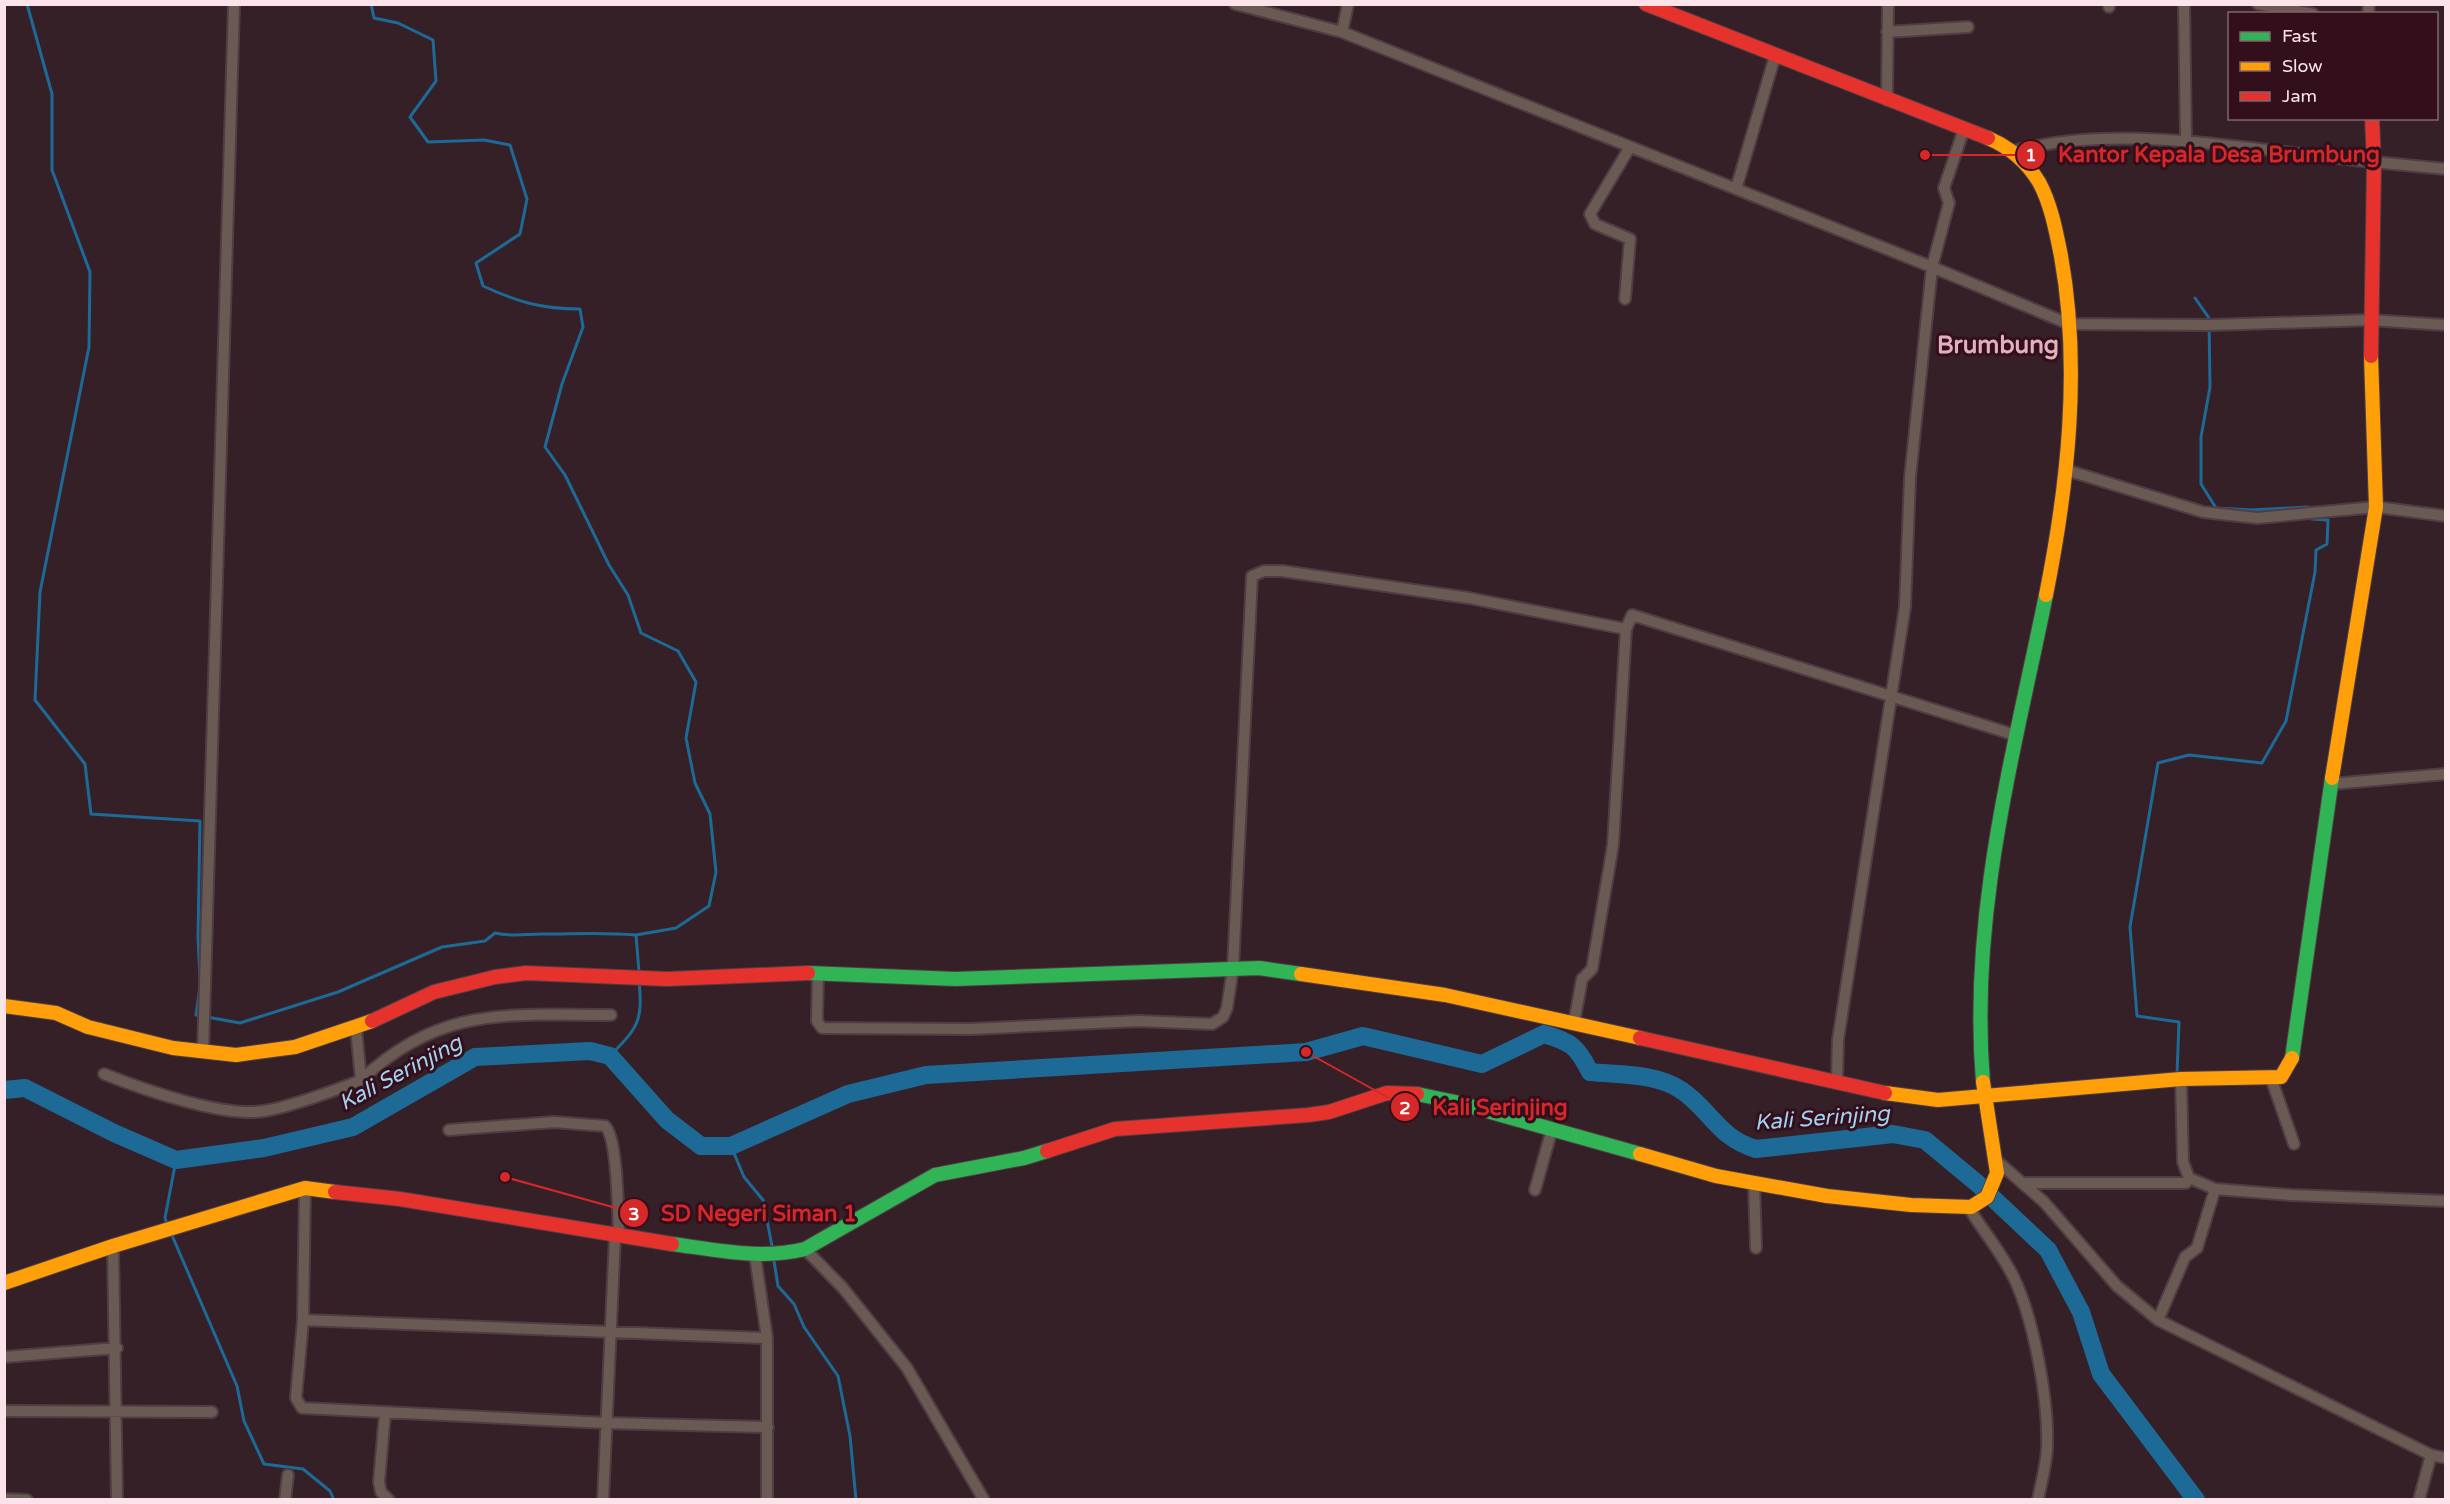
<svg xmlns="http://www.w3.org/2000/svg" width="2450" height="1504" viewBox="0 0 2450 1504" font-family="'Varela Round',sans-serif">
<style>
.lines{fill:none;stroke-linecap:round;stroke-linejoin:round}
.stream{stroke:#1d6a97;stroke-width:3}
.river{stroke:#1d6a97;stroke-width:18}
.street-casing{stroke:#503d44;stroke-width:14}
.fast-casing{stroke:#503d44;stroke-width:16}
.slow-casing{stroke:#503d44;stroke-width:16}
.jam-casing{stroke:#503d44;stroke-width:16}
.street{stroke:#695b53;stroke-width:10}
.fast{stroke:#30b455;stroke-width:14}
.slow{stroke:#ff9f0a;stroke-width:14}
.jam{stroke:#e5322d;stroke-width:14}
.labels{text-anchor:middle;stroke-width:6;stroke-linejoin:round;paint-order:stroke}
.water-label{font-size:22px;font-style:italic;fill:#a4d2f2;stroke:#330f1c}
.quarter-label{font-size:24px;font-weight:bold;fill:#e1afbd;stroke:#330f1c}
.leader{fill:none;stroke:#d62828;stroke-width:2}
.callout-dot{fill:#d62828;stroke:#330f1c;stroke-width:2}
.mark-label{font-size:18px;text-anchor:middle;font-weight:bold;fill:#fff}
.callout-label{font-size:22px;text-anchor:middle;font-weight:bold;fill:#d62828;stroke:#330f1c;stroke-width:6;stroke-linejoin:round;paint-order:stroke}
</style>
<rect width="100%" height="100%" fill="#362028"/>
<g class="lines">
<path class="stream" d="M27 4 52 94V170L90 272 89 347 40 592 35 700 85 764 91 814 200 821 198 937 200 980
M371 4 374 18 398 23 433 40 436 81 410 117 428 142 484 140 510 145 527 199 520 234 476 263 483 286C518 302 541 309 580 309L583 327 562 384 545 447 565 475 609 565 628 595 641 633 678 651 696 682 686 738 695 783 710 814 716 872 709 906 676 928 636 935 639 972
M2195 298 2209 318 2210 387 2201 437V484L2216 508 2252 510 2308 507 2309 509
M200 987 196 1015 200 1016
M207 1017 240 1023 338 992 442 947 485 941 495 933C511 937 525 934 542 934 573 934 604 932 636 935
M610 1056C638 1027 643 1022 639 981
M2177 1074 2179 1022 2137 1016 2130 927 2158 763 2189 755 2262 763 2286 721 2315 572 2316 550 2327 544 2328 520 2312 519 2311 516
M731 1146 744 1177 763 1200 773 1251
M167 1224 165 1218 176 1160
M171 1233 237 1386 244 1421 264 1464 303 1469 330 1491 334 1500
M774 1261 778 1286 794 1304 804 1327 838 1376 850 1436 856 1500"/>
<path class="river" d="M4 1090 25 1088 114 1133 176 1160 264 1148 353 1127 475 1057 590 1051 610 1056 667 1120 701 1146H731L848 1094 926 1075 1306 1052 1363 1036 1482 1064 1544 1034C1571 1042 1577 1046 1590 1072 1620 1075 1656 1073 1681 1090 1711 1110 1718 1138 1756 1149L1893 1134 1925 1140 1978 1184 2048 1250 2081 1312 2101 1374 2196 1500"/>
<defs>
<path id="street" d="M1235 4 1342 32 1932 267 2069 324 2211 325 2370 320 2446 325
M2109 4V7
M2184 4 2186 141
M2258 4 2313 14
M2368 14 2369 4
M1342 32 1348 4
M1887 32 1968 27
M1887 100 1888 4
M2014 151C2099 129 2191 141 2277 151 2333 158 2389 164 2446 169
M1736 189 1775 56
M1625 299 1630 239 1595 224 1590 214 1630 147
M2066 470 2203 512 2257 518 2376 507 2446 516
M2331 784 2446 774
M818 973 817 1021 822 1028 971 1029 1138 1021 1212 1024 1223 1017 1227 1008 1233 968 1252 576 1264 571H1282L1469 598 1626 629
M1574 1023 1582 979 1592 969 1613 845 1626 629 1632 615 2015 735
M203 1052 234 4
M104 1074C142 1089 224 1118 264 1111 289 1107 337 1090 361 1080L356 1028
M2271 1078 2294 1144
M2181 1079 2183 1162 2189 1178
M361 1080C441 1005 509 1015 611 1015
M1837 1080 1838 1040 1905 607 1910 478 1932 267 1949 203 1944 188 1964 129
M449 1130 554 1122 605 1126C618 1138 618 1216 619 1237
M1996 1160 2044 1202 2117 1286 2158 1320 2431 1455 2446 1458
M1754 1183 1756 1248
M2024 1183H2186L2189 1178 2215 1189 2291 1195 2446 1201
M305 1188 303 1320 296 1398 302 1408 607 1423 768 1427
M1535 1190 1552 1129
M1969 1208C1983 1231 2002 1253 2014 1278 2034 1320 2049 1402 2047 1449 2046 1466 2041 1483 2038 1500
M113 1246 117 1500
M805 1249 843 1288 907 1368 984 1500
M755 1255 767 1338V1500
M303 1320 767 1338
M2158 1320 2185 1257 2197 1248 2215 1189
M4 1357 117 1348
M4 1411 212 1412
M385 1413 379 1482 381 1492 389 1500
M4 1499 27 1500
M285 1500 288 1475
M603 1500 615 1236
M2419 1500 2431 1455"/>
<path id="fast" d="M808 973 955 979 1259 968 1301 974
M2292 1058 2332 778
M1983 1082C1969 915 2013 757 2046 595
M1417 1094 1455 1102 1640 1154
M672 1244C717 1250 761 1260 805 1249L935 1175 1024 1158 1047 1151"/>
<path id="slow" d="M1988 138C2009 147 2027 162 2039 182 2051 204 2056 231 2061 256 2081 367 2068 485 2046 595
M2332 778 2376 507 2371 356
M1301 974 1445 995 1640 1038
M4 1006 56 1013 88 1027 173 1048 236 1055 295 1047 372 1021
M1885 1093 1938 1100 2181 1079 2281 1077 2292 1058
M1640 1154 1716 1176 1827 1196 1911 1205 1971 1207 1987 1197 1997 1173 1983 1082
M4 1283 113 1246 305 1188 335 1192"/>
<path id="jam" d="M1646 4 1988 138
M2371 356 2374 163 2372 118
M372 1021 434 992 495 977 526 973 667 979 808 973
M1640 1038 1885 1093
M1047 1151 1115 1129 1308 1115 1329 1112 1387 1093 1417 1094
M335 1192 400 1199 672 1244"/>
</defs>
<use href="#street" class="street-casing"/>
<use href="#fast" class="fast-casing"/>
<use href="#slow" class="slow-casing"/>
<use href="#jam" class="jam-casing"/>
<use href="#street" class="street"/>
<use href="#fast" class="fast"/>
<use href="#slow" class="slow"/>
<use href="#jam" class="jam"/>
</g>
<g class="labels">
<g class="water-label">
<text transform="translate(400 1072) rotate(-28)" y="8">Kali Serinjing</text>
<text transform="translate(1822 1117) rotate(-4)" y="8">Kali Serinjing</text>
</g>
<g class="quarter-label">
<text x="1998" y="353">Brumbung</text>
</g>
</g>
<path class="leader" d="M1925 155L2031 155M1306 1052L1405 1107M505 1177L634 1213"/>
<g class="callout-dot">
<circle cx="1925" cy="155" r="6"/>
<circle cx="1306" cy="1052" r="6"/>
<circle cx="505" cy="1177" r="6"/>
<circle cx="2031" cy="155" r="15"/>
<circle cx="1405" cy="1107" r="15"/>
<circle cx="634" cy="1213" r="15"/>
</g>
<g class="mark-label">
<text x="2031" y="161">1</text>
<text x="1405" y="1114">2</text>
<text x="634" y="1220">3</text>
</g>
<g class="callout-label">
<text x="2219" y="162">Kantor Kepala Desa Brumbung</text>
<text x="1500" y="1115">Kali Serinjing</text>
<text x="759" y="1221">SD Negeri Siman 1</text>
</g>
<rect width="2450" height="1504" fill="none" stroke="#fce2e9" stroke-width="12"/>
<rect x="2228" y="12" width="210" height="108" fill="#330f1c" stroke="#83636e" stroke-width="1.5"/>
<rect x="2240" y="32" width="30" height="9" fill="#30b455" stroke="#83636e" stroke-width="1.5"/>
<text x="2282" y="42" font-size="18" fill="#fce2e9">Fast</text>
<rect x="2240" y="62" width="30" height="9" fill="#ff9f0a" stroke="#83636e" stroke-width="1.5"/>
<text x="2282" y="72" font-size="18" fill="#fce2e9">Slow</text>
<rect x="2240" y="92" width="30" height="9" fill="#e5322d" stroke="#83636e" stroke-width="1.5"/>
<text x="2282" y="102" font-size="18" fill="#fce2e9">Jam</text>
</svg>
